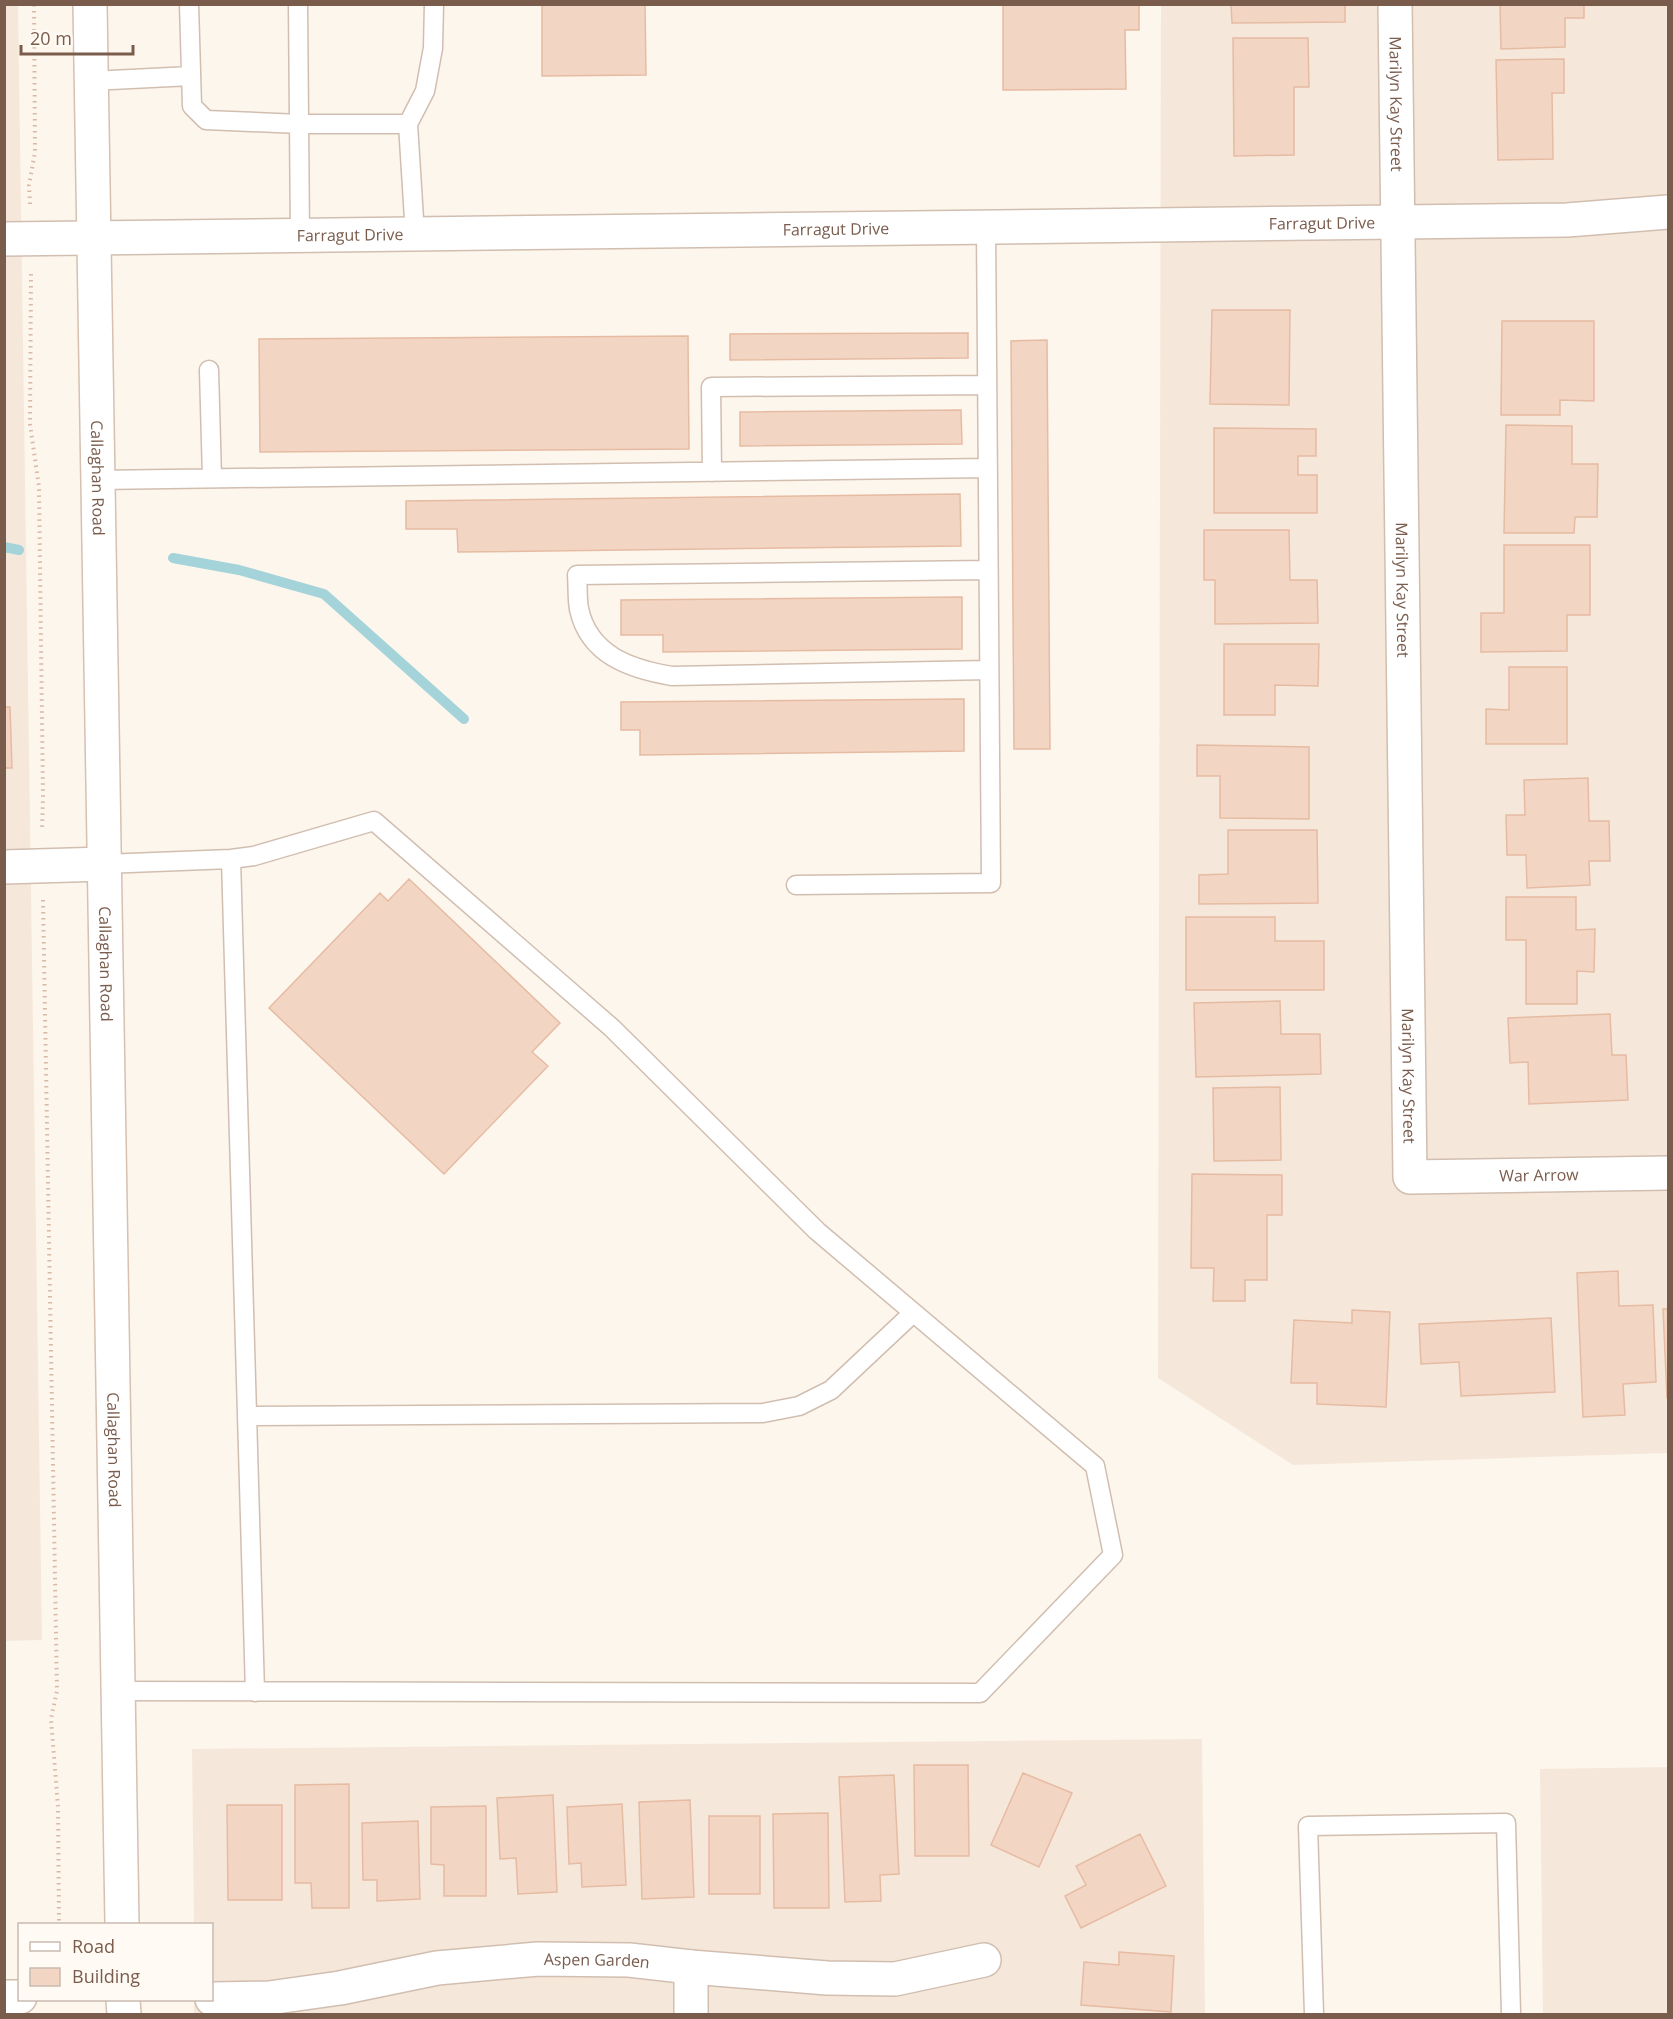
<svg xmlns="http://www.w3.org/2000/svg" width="1673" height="2019" viewBox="0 0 1673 2019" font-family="'Open Sans',sans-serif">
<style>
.residential{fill:#f5e8da}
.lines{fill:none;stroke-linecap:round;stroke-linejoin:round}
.stream{stroke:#a5d3da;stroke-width:10}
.building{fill:#f3d5c3;stroke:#e6bba3;stroke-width:1.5}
.lane-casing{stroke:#d1beb0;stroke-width:21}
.street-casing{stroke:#d1beb0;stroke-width:36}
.secondary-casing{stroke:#d6c0b0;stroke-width:36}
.path{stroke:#d9b8a5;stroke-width:4;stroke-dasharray:1.5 4.5;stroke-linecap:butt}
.lane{stroke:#fff;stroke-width:18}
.street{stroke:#fff;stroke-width:33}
.secondary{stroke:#fff;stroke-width:33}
.labels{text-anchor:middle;stroke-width:4.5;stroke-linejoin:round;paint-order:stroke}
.street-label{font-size:16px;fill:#7a5c4d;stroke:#fffaf3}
</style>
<rect width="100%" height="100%" fill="#fdf6ec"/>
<path class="residential" d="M4 5H18L42 1640 5 1641Z
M1161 5H1668V1453L1293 1465 1158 1378Z
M1202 1739 1205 2014H194V2000H212V1924H194L192 1749Z
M1668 1767V2014H1543L1540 1769Z"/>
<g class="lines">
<path class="stream" d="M4 547 19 550
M173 558 239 570 324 594 464 719"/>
</g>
<path class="building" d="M542 4H645L646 75 542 76Z
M1003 4H1139V30H1125L1126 89 1003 90Z
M1231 4H1345V22L1232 23Z
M1500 4H1584V18H1565V47L1501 49Z
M1233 38H1308L1309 87H1294V155L1234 156Z
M1564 59V93H1552L1553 159 1498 160 1496 60Z
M1212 310H1290L1289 405 1210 404Z
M1502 321H1594V401L1560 400V415H1501Z
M968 333V358L730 360V334Z
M688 336 689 449 260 452 259 339Z
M1047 340 1050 749H1014L1011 341Z
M961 410 962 444 740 446V412Z
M1506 425 1572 426V464H1598L1597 517H1575L1574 533H1504Z
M1214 428 1316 429V456H1298V475H1317V513H1214Z
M960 494 961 546 458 552 457 529H406V501Z
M1204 530H1289L1290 580H1317L1318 623 1215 624V580H1204Z
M1504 545H1590V615H1567V651L1481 652V613H1504Z
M962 597V649L663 652V635H621V600Z
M1224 644H1319L1318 686 1275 685V715H1224Z
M1509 667H1567V744H1486V709L1509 710Z
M964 699V751L640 755V730H621V702Z
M4 707H10L12 768H4Z
M1197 745 1309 747V819L1220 818V776H1197Z
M1588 778 1589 821H1609L1610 861H1589L1590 885 1527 888 1526 855H1507L1506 815H1525L1524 780Z
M1228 830H1317L1318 903 1199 904V875L1228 874Z
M409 879 560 1023 532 1052 548 1066 444 1174 269 1008 380 893 388 901Z
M1506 897H1576V930L1595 929 1594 972 1577 971V1004H1526V940H1506Z
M1186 917H1275V941H1324V990H1186Z
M1280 1001 1281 1034H1320L1321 1074 1196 1077 1194 1003Z
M1610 1014 1612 1055H1626L1628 1100 1529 1104 1528 1062 1510 1063 1508 1018Z
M1280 1087 1281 1160 1214 1161 1213 1088Z
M1192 1174 1282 1175V1215H1267V1280H1245V1301H1213L1214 1268H1191Z
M1618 1271 1619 1306 1653 1305 1656 1382 1623 1384 1625 1415 1583 1417 1577 1273Z
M1663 1309H1668V1398H1667Z
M1352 1310 1390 1312 1386 1407 1317 1404V1383H1291L1294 1320 1352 1323Z
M1551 1318 1555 1392 1461 1396 1459 1362 1421 1364 1419 1324Z
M914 1765H968L969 1856H915Z
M1023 1773 1072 1793 1039 1867 991 1845Z
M894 1775 899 1874 880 1875 881 1901 845 1902 839 1777Z
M349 1784V1908H312L311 1883H295V1785Z
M553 1795 557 1892 518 1894 516 1858 500 1859 497 1798Z
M690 1800 694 1897 642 1899 639 1802Z
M622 1804 626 1885 582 1887 581 1863 569 1864 567 1807Z
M227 1805H282V1900H228Z
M486 1806V1896H444V1865L431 1864V1807Z
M828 1813 829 1908H774L773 1814Z
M709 1816H760V1894H709Z
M418 1821 420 1899 377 1901V1880H363L362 1823Z
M1140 1834 1166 1886 1081 1928 1065 1896 1086 1885 1076 1866Z
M1119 1952 1174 1956 1171 2012 1081 2005 1084 1962 1119 1965Z"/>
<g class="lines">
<defs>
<path id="lane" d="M189 4 192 106 206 120 300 124H408
M298 4 300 236
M91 81 191 76
M415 235 408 124 425 91 433 48 434 4
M209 370 212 478
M712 472 711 387 987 385
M98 480 988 468
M988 570 577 575C578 586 577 598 579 609 589 655 630 669 672 676L989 670
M231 859 255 1692
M104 864 231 859 254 856 374 821 612 1028 817 1231 1095 1466 1113 1555 980 1693 118 1691
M796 885 991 883 986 227
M247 1416 763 1413 799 1406 831 1390 913 1313
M1314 2014 1308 1826 1506 1823 1511 2014"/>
<g id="street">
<path id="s1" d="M1395 4 1410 1177 1668 1173"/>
<path id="s2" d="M4 239 1567 220 1668 212"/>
<path d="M4 867 104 864"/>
<path d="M691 1967V2014"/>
<path d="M4 1997H20"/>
<path id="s3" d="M212 1999 269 1998 340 1988 437 1968 538 1959 629 1960 691 1967 827 1978 895 1979 984 1960"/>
</g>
<g id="secondary">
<path id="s4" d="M90 4 122 1924"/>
<path d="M123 2000 124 2014"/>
</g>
</defs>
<use href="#lane" class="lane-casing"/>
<use href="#street" class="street-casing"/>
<use href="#secondary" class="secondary-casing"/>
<path class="path" d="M30 204 29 185 35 152 34 4
M31 274 30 424 39 487 43 797 42 830
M43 900 57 1691 51 1719 58 1807 59 1924"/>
<use href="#lane" class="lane"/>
<use href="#street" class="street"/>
<use href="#secondary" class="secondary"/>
</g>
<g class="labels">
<g class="street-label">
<text dy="6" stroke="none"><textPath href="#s1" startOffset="100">Marilyn Kay Street</textPath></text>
<text dy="6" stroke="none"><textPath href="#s2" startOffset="1318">Farragut Drive</textPath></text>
<text dy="6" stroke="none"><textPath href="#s2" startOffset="832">Farragut Drive</textPath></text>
<text dy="6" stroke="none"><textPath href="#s2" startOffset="346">Farragut Drive</textPath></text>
<text dy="6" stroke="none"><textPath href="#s4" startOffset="474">Callaghan Road</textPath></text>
<text dy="6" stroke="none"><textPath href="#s1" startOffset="586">Marilyn Kay Street</textPath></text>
<text dy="6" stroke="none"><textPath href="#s4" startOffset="960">Callaghan Road</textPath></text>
<text dy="6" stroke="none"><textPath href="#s1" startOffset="1072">Marilyn Kay Street</textPath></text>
<text dy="6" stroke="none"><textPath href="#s1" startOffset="1302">War Arrow</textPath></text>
<text dy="6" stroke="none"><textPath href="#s4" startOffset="1446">Callaghan Road</textPath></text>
<text dy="6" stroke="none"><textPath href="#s3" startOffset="388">Aspen Garden</textPath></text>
</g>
</g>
<rect width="1673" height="2019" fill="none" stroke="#7a5c4d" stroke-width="12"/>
<rect x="18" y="1923" width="195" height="78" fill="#fffaf3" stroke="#cabbb1" stroke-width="1.5"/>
<rect x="30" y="1942" width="30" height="9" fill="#ffffff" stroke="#cabbb1" stroke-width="1.5"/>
<text x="72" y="1953" font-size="18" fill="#7a5c4d">Road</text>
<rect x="30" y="1968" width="30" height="18" fill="#f3d5c3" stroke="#cabbb1" stroke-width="1.5"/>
<text x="72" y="1983" font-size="18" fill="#7a5c4d">Building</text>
<path d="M21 45v9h112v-9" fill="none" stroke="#7a5c4d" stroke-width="3"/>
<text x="30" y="45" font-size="18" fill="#7a5c4d" stroke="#fffaf3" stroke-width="4.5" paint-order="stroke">20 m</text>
</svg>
